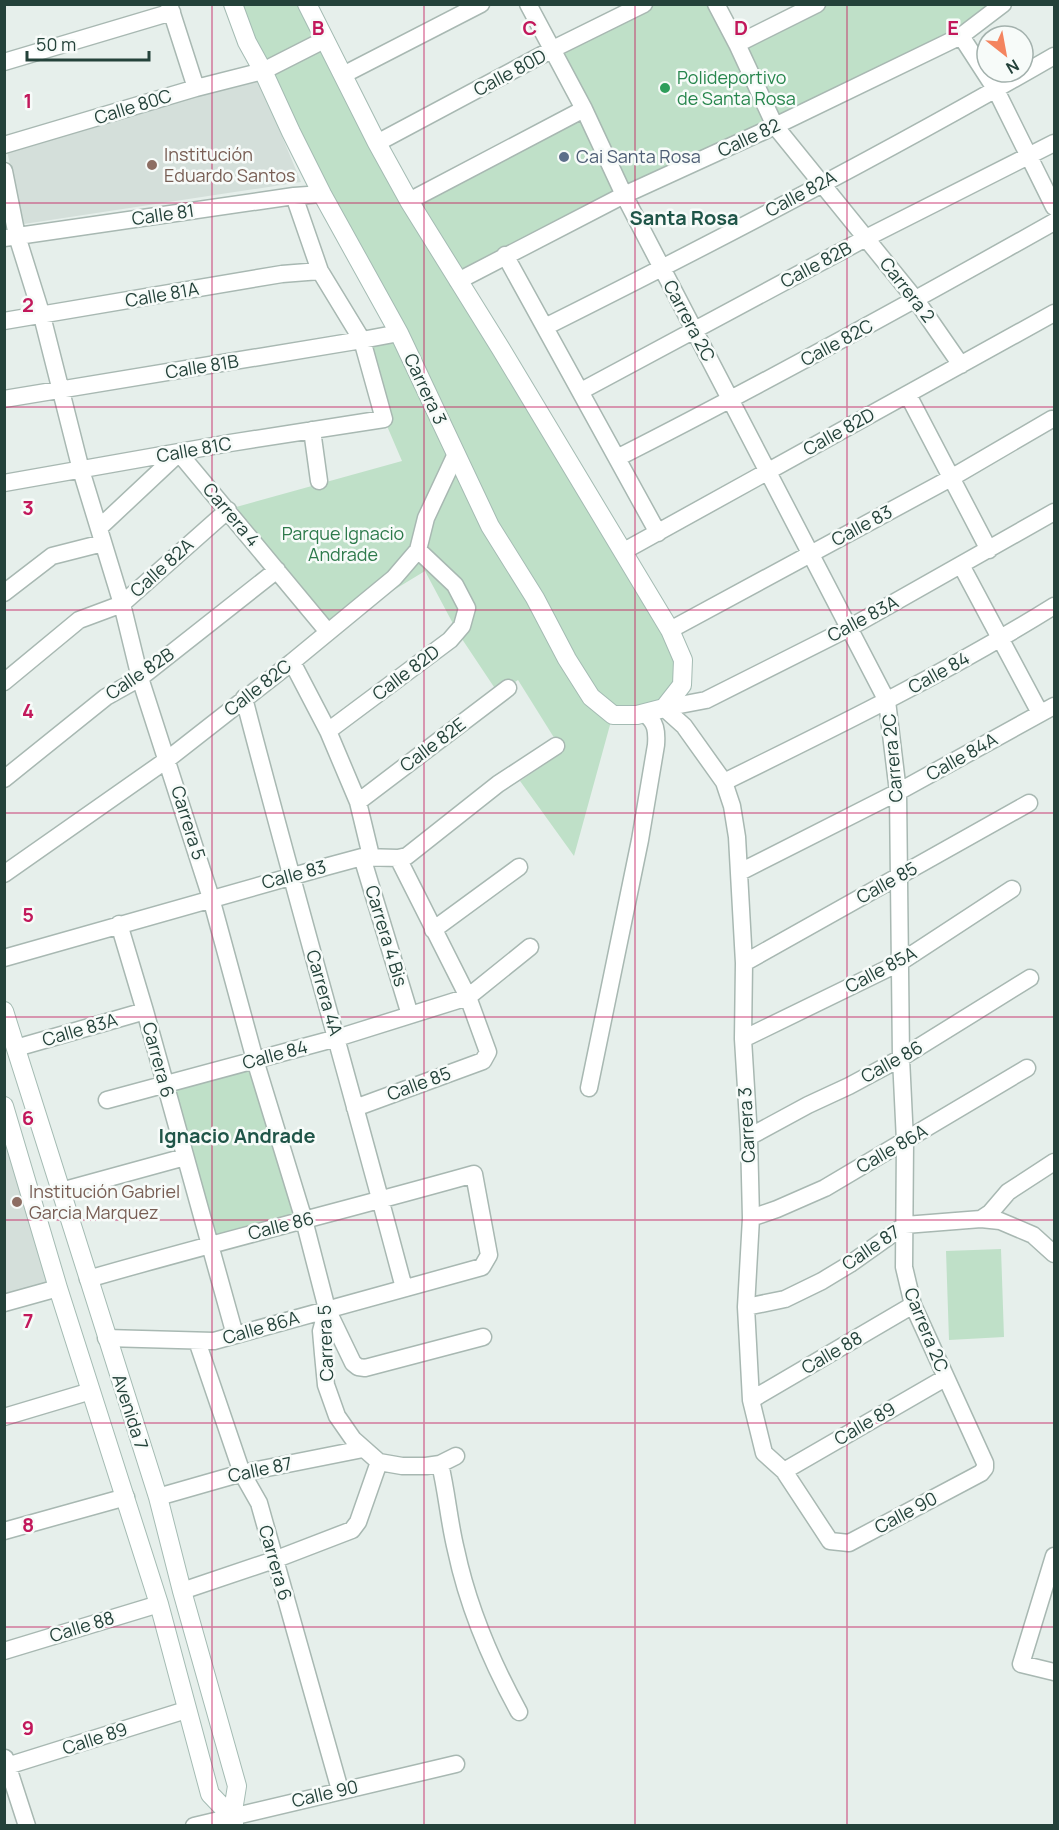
<svg xmlns="http://www.w3.org/2000/svg" width="1059" height="1830" viewBox="0 0 1059 1830" font-family="Manrope,sans-serif">
<style>
.built{fill:#d4dfda}
.green{fill:#bfe0c8}
.lines{fill:none;stroke-linecap:round;stroke-linejoin:round}
.minor-casing{stroke:#a8b8b2;stroke-width:19}
.secondary-casing{stroke:#a4bbb3;stroke-width:20}
.minor{stroke:#fff;stroke-width:16}
.secondary{stroke:#fff;stroke-width:18}
.grid{fill:none;stroke:#c2185b;stroke-width:1.5;stroke-opacity:0.55}
.leisure-dot{fill:#2e9e5b;stroke:#f7fbf9;stroke-width:2}
.service-dot{fill:#5c6f8a;stroke:#f7fbf9;stroke-width:2}
.education-dot{fill:#8d6e63;stroke:#f7fbf9;stroke-width:2}
.labels{text-anchor:middle;stroke-width:5;stroke-linejoin:round;paint-order:stroke}
.street-label{font-size:18px;fill:#24423a;stroke:#f7fbf9}
.leisure-label{font-size:18px;fill:#27864d;stroke:#f7fbf9;text-anchor:start}
.education-label{font-size:18px;fill:#785e54;stroke:#f7fbf9;text-anchor:start}
.service-label{font-size:18px;fill:#4e5e75;stroke:#f7fbf9;text-anchor:start}
.park-label{font-size:18px;fill:#2d7a4b;stroke:#f7fbf9}
.neighbourhood-label{font-size:20px;font-weight:bold;fill:#1f5548;stroke:#f7fbf9}
.grid-label{font-size:20px;text-anchor:middle;font-weight:bold;fill:#c2185b;stroke:#f7fbf9;stroke-width:5;stroke-linejoin:round;paint-order:stroke}
</style>
<rect width="100%" height="100%" fill="#e6efeb"/>
<path class="built" d="M257 76 301 182 24 224 6 147Z
M4 1118 54 1286 4 1299Z"/>
<path class="green" d="M233 5H307L409 201 582 110 553 49 644 5H716L737 43 817 5H1003L961 36 459 281 669 631 680 684 663 707 613 714 574 856 520 781 563 752 518 680 498 693 458 633 425 571 328 630 229 509 402 461 384 419 362 340 398 333Z
M252 1062 301 1218 210 1241 167 1086Z
M1001 1249 1004 1337 949 1340 946 1251Z"/>
<g class="lines">
<defs>
<path id="minor" d="M169 4 196 88
M528 4 584 109 624 195 887 701 898 792 901 1058 905 1141 904 1267 913 1305 985 1463V1468L981 1473 849 1543 830 1541 784 1471 764 1453 751 1400 746 1307 751 1218 749 1137 743 1039 744 963 737 837 732 806 724 782 684 726 664 708
M716 4 737 44 775 126 916 300 961 365
M961 36 996 90 1054 207
M737 44 817 4
M4 62 172 12
M343 75 481 4
M377 143 553 49 644 4
M4 145 196 88 263 71 324 40
M4 171 17 236 42 316 81 470 122 604 140 678 211 898 255 1060 304 1220 327 1309 321 1331 323 1354 326 1385 337 1416 353 1439 379 1462 402 1466H426L440 1464 456 1456
M409 201 584 109
M4 238 294 196 322 194
M505 255 658 533
M458 281 624 195 775 126 961 36 1003 4
M4 321 282 274 320 271
M545 327C717 241 888 152 1054 56
M581 391 866 238 1054 143
M908 395 989 550
M4 399 362 340 399 333
M312 430 319 481
M617 458C765 383 910 303 1054 222
M4 483 230 443 384 419 362 340 320 271 294 196
M99 528 179 453 328 632
M624 551 1054 313
M961 565 1040 713
M4 593 52 556 103 543
M670 630 951 478 1052 419
M292 662 328 731 358 802 371 856
M4 682 79 620 122 604 228 510
M244 698C295 895 352 1091 404 1288
M664 708 706 700 849 628 1054 512
M328 731 450 640 462 626 467 608 455 585 418 550
M4 779 106 697 140 678 277 570
M724 782C836 727 948 672 1054 606
M358 802 508 688
M362 857 410 1015
M740 872 898 792 1054 706
M4 874 168 759 292 662 394 578 418 550 426 518 456 454
M119 924 145 1011 235 1335
M433 930 519 867
M4 958 325 867 362 857 398 858 407 856 498 784 556 746
M744 963 1029 803
M743 1039 899 963 1012 889
M16 1048 145 1011
M589 1088 640 840 656 745C657 731 656 722 645 714
M107 1100 337 1038 468 997 530 947
M355 1108 483 1061 488 1052 468 997 398 858
M749 1137 808 1105 849 1086 901 1058 1030 978
M61 1191 185 1157
M751 1218 777 1209 825 1188 1027 1068
M981 1219 1000 1221 1033 1235 1054 1254
M88 1279C216 1242 346 1210 474 1174L489 1255 482 1267 214 1341 106 1338
M4 1303 58 1288
M746 1307 785 1299 822 1281 850 1264 905 1225 981 1219 990 1213 1008 1192 1054 1162
M327 1309 353 1363 358 1367 365 1368 483 1337
M197 1341 242 1473 259 1503 340 1790
M751 1400 913 1305
M4 1417 91 1391
M440 1464C447 1493 449 1522 456 1550 468 1607 491 1661 519 1712
M784 1471 945 1378
M158 1497 242 1473 363 1449
M4 1531 126 1497
M1054 1556 1021 1664 1054 1672
M182 1591 274 1560 352 1530 358 1522 379 1462
M4 1651 159 1604
M5 1758 27 1826
M4 1767 186 1710
M194 1826 456 1764"/>
<path id="secondary" d="M233 4 247 42 263 71 291 132 322 194 399 333 490 526 535 598 567 659 591 697 613 715H637L664 708 682 685 683 660 670 630 501 349 409 201 377 143 307 4
M4 1011 158 1497 182 1591 237 1786 232 1817
M4 1106 58 1288 159 1604 210 1794 232 1817 234 1823"/>
</defs>
<use href="#minor" class="minor-casing"/>
<use href="#secondary" class="secondary-casing"/>
<use href="#minor" class="minor"/>
<use href="#secondary" class="secondary"/>
</g>
<path class="grid" d="M212 4V1826M424 4V1826M635 4V1826M847 4V1826M4 203H1054M4 407H1054M4 610H1054M4 813H1054M4 1017H1054M4 1220H1054M4 1423H1054M4 1627H1054"/>
<circle class="leisure-dot" cx="665" cy="88" r="6"/>
<circle class="service-dot" cx="564" cy="157" r="6"/>
<g class="education-dot">
<circle cx="152" cy="165" r="6"/>
<circle cx="17" cy="1202" r="6"/>
</g>
<g class="labels">
<g class="street-label">
<text transform="translate(510 73) rotate(-28)" y="6">Calle 80D</text>
<text transform="translate(133 107) rotate(-17)" y="6">Calle 80C</text>
<text transform="translate(749 138) rotate(-25)" y="6">Calle 82</text>
<text transform="translate(801 194) rotate(-28)" y="6">Calle 82A</text>
<text transform="translate(163 215) rotate(-8)" y="6">Calle 81</text>
<text transform="translate(816 265) rotate(-28)" y="6">Calle 82B</text>
<text transform="translate(907 290) rotate(52)" y="6">Carrera 2</text>
<text transform="translate(162 295) rotate(-10)" y="6">Calle 81A</text>
<text transform="translate(689 321) rotate(62)" y="6">Carrera 2C</text>
<text transform="translate(837 343) rotate(-28)" y="6">Calle 82C</text>
<text transform="translate(202 367) rotate(-9)" y="6">Calle 81B</text>
<text transform="translate(425 389) rotate(65)" y="6">Carrera 3</text>
<text transform="translate(839 432) rotate(-29)" y="6">Calle 82D</text>
<text transform="translate(194 450) rotate(-10)" y="6">Calle 81C</text>
<text transform="translate(231 515) rotate(50)" y="6">Carrera 4</text>
<text transform="translate(862 526) rotate(-28)" y="6">Calle 83</text>
<text transform="translate(162 568) rotate(-42)" y="6">Calle 82A</text>
<text transform="translate(863 619) rotate(-28)" y="6">Calle 83A</text>
<text transform="translate(406 673) rotate(-37)" y="6">Calle 82D</text>
<text transform="translate(939 673) rotate(-29)" y="6">Calle 84</text>
<text transform="translate(140 674) rotate(-34)" y="6">Calle 82B</text>
<text transform="translate(258 688) rotate(-38)" y="6">Calle 82C</text>
<text transform="translate(433 745) rotate(-37)" y="6">Calle 82E</text>
<text transform="translate(962 757) rotate(-29)" y="6">Calle 84A</text>
<text transform="translate(893 758) rotate(-95)" y="6">Carrera 2C</text>
<text transform="translate(188 823) rotate(73)" y="6">Carrera 5</text>
<text transform="translate(294 875) rotate(-15)" y="6">Calle 83</text>
<text transform="translate(887 883) rotate(-29)" y="6">Calle 85</text>
<text transform="translate(386 936) rotate(73)" y="6">Carrera 4 Bis</text>
<text transform="translate(881 970) rotate(-28)" y="6">Calle 85A</text>
<text transform="translate(324 993) rotate(74)" y="6">Carrera 4A</text>
<text transform="translate(80 1030) rotate(-16)" y="6">Calle 83A</text>
<text transform="translate(275 1055) rotate(-15)" y="6">Calle 84</text>
<text transform="translate(158 1060) rotate(75)" y="6">Carrera 6</text>
<text transform="translate(892 1062) rotate(-29)" y="6">Calle 86</text>
<text transform="translate(419 1084) rotate(-20)" y="6">Calle 85</text>
<text transform="translate(747 1125) rotate(-93)" y="6">Carrera 3</text>
<text transform="translate(892 1149) rotate(-30)" y="6">Calle 86A</text>
<text transform="translate(281 1226) rotate(-14)" y="6">Calle 86</text>
<text transform="translate(871 1248) rotate(-34)" y="6">Calle 87</text>
<text transform="translate(261 1328) rotate(-16)" y="6">Calle 86A</text>
<text transform="translate(926 1330) rotate(68)" y="6">Carrera 2C</text>
<text transform="translate(326 1343) rotate(-92)" y="6">Carrera 5</text>
<text transform="translate(832 1353) rotate(-30)" y="6">Calle 88</text>
<text transform="translate(130 1412) rotate(72)" y="6">Avenida 7</text>
<text transform="translate(865 1424) rotate(-30)" y="6">Calle 89</text>
<text transform="translate(260 1470) rotate(-12)" y="6">Calle 87</text>
<text transform="translate(906 1513) rotate(-28)" y="6">Calle 90</text>
<text transform="translate(275 1563) rotate(74)" y="6">Carrera 6</text>
<text transform="translate(82 1627) rotate(-17)" y="6">Calle 88</text>
<text transform="translate(95 1739) rotate(-18)" y="6">Calle 89</text>
<text transform="translate(325 1794) rotate(-13)" y="6">Calle 90</text>
</g>
<g class="leisure-label">
<text x="677" y="84">Polideportivo<tspan x="677" dy="21">de Santa Rosa</tspan></text>
</g>
<g class="education-label">
<text x="164" y="161">Institución<tspan x="164" dy="21">Eduardo Santos</tspan></text>
<text x="29" y="1198">Institución Gabriel<tspan x="29" dy="21">Garcia Marquez</tspan></text>
</g>
<g class="service-label">
<text x="576" y="163">Cai Santa Rosa</text>
</g>
<g class="park-label">
<text x="343" y="540">Parque Ignacio<tspan x="343" dy="21">Andrade</tspan></text>
</g>
<g class="neighbourhood-label">
<text x="684" y="225">Santa Rosa</text>
<text x="237" y="1143">Ignacio Andrade</text>
</g>
</g>
<g class="grid-label">
<text x="318" y="35">B</text>
<text x="530" y="35">C</text>
<text x="741" y="35">D</text>
<text x="953" y="35">E</text>
<text x="28" y="108">1</text>
<text x="28" y="312">2</text>
<text x="28" y="515">3</text>
<text x="28" y="718">4</text>
<text x="28" y="922">5</text>
<text x="28" y="1125">6</text>
<text x="28" y="1328">7</text>
<text x="28" y="1532">8</text>
<text x="28" y="1735">9</text>
</g>
<rect width="1059" height="1830" fill="none" stroke="#24423a" stroke-width="12"/>
<g transform="translate(1005 54) rotate(149)"><circle r="28" fill="#f7fbf9" stroke="#a3b1ad" stroke-width="1.5"/>
<path d="M0-4.5L10 22L0 15L-10 22Z" fill="#f4845f"/>
<text y="-9" font-size="16" font-weight="bold" text-anchor="middle" fill="#24423a">N</text>
</g>
<path d="M27 51v9h122v-9" fill="none" stroke="#24423a" stroke-width="3"/>
<text x="36" y="51" font-size="18" fill="#24423a" stroke="#f7fbf9" stroke-width="4.5" paint-order="stroke">50 m</text>
</svg>
